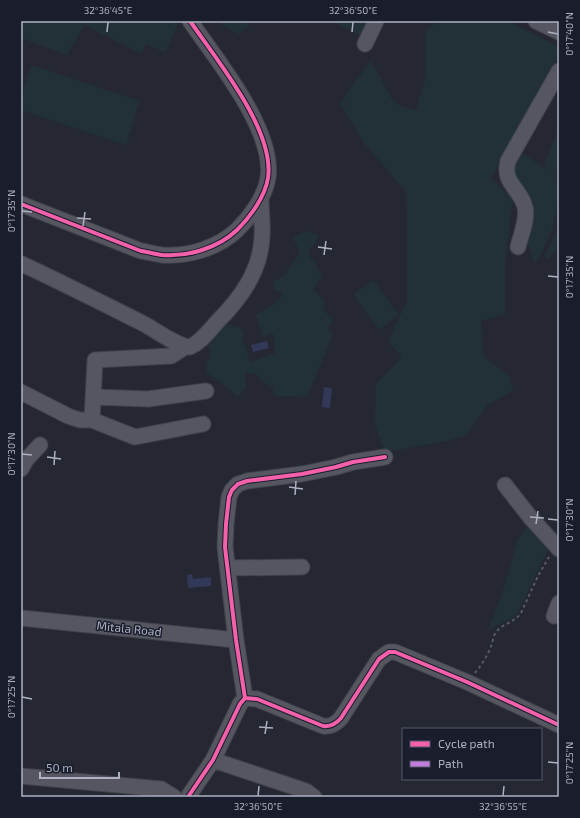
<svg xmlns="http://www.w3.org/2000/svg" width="580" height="818" viewBox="0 0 580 818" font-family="'Exo 2',sans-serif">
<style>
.green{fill:#223037}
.water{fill:#313858}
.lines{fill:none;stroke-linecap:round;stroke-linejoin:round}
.minor-casing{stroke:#41434b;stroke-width:17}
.path{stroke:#585b63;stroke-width:2;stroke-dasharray:3 3;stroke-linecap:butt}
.minor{stroke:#555660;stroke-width:15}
.quiet{stroke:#c07fdc;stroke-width:3;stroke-dasharray:6 3;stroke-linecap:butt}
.cycleway-casing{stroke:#191d2c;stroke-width:6}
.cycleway{stroke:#f560ab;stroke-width:4}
.ticks{fill:none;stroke:#aeb1c4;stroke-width:1.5}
.labels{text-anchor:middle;stroke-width:3;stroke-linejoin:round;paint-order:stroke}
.street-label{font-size:12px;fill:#aeb1c4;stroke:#191d2c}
.neatline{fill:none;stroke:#aeb1c4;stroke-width:1.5}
.ticks-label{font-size:10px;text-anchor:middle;fill:#aeb1c4}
</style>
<rect width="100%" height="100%" fill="#252832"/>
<path class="green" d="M21 21H176L178 24 165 52 146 44 141 54 84 25 67 55 21 38Z
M216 21H246L250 26 238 34Z
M332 21H368L360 35Z
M438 21H508L559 47V54L531 108 491 178 513 199 506 250 505 314 481 321 484 357 509 375 513 391 487 405 467 435 443 442 385 452 375 425 376 384 402 357 388 341 407 301 406 192 364 143 340 103 371 60 394 103 416 111 426 75V30Z
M31 65 140 101 126 145 21 110V97Z
M559 128V175H554L559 179C559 208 552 239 535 264L526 238 511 171 518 150 547 170 544 165Z
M559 227V244L549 259 544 257Z
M306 231 319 236 308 253 322 275 313 290 325 300 323 310 333 319 328 328 333 334 307 397 278 396 273 394V387C268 384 260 382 258 375L246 372 245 381 247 388 237 396 222 383 207 373C204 358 216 360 206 343L220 327 229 324 234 327 237 325 243 331V342L246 347 250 362 276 353 273 333 263 337 256 315 275 303 283 294 273 289 274 281 284 276 300 252 293 238Z
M373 280 399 315 379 330 353 294Z
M528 526 550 546 516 616 489 629 505 584 518 539Z"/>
<path class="water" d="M267 341 269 348 253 352 251 345Z
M324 387 332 388 330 408 322 407Z
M192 574 193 579 211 577V586L188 588 187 575Z"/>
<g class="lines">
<defs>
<path id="minor" d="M536 21 559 32
M365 44 376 21
M21 204 141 251C148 252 155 254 162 255 188 257 218 248 237 230 250 217 265 197 268 178 275 130 216 59 190 21
M518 247C521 234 528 219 525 207 520 188 502 183 508 161L559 71
M22 264C63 283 104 304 144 324 157 331 177 346 190 347 201 342 209 331 217 322 240 299 260 272 262 238 263 225 261 211 261 198
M21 392 68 416 80 420H92L135 437 203 424
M94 397 148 399 206 391
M92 420 95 360 171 356 185 347
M21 469 26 460 40 445
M505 485 530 517 559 549
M228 568 302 567
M554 616 559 603
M21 618 236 640
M245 698 257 699 323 726C331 727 336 724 341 718L379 659 389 652H395L467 682 559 725
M213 760 306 791 314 797
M21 776 161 789 174 797
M188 797 213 760 240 704 245 698 236 640 225 547 226 524 229 497 232 490 238 484 247 481 302 474 336 467 353 462 385 457"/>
</defs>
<use href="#minor" class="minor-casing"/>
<path class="path" d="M475 673C482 664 489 654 492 643 493 641 493 637 495 634 499 625 514 623 521 613L538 576 549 557"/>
<use href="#minor" class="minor"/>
<path class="quiet" d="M173 797V796"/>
<defs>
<path id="cycleway" d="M21 204 141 251C148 252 155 254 162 255 188 257 218 248 237 230 250 217 265 197 268 178 275 130 216 59 190 21
M245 698 257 699 323 726C331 727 336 724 341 718L379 659 389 652H395L467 682 559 725
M188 797 213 760 240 704 245 698 236 640 225 547 226 524 229 497 232 490 238 484 247 481 302 474 336 467 353 462 385 457"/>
</defs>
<use href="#cycleway" class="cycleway-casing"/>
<use href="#cycleway" class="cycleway"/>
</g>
<path class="ticks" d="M107 32 108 22M352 32 353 22M548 32 558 34M22 211 32 212M77 218 91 219M83 226 85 212M318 247 332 249M324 255 326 241M548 276 558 277M22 454 32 455M47 457 61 459M54 465 55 451M289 487 303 489M295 495 296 481M530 517 544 518M548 519 558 520M536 524 538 511M22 697 32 699M259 727 273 728M265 734 267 721M548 762 558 763M258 796 259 786M503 796 504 786"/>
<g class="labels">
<g class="street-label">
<text transform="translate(129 629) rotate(6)" y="4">Mitala Road</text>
</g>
</g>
<rect width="580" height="818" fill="none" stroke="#191d2c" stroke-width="44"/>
<rect x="402" y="728" width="140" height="52" fill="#191d2c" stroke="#555869"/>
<rect x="410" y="741" width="20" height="6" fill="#f560ab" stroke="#555869"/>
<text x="438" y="748" font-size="12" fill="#aeb1c4">Cycle path</text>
<rect x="410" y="761" width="20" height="6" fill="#c07fdc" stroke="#555869"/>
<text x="438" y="768" font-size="12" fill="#aeb1c4">Path</text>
<path d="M40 772v6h79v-6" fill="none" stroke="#aeb1c4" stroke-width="2"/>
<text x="46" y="772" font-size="12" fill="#aeb1c4" stroke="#191d2c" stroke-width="3" paint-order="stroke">50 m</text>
<rect x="22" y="22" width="536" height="774" class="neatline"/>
<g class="ticks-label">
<text x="108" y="14">32°36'45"E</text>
<text x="353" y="14">32°36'50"E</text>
<text transform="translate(569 34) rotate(-90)" y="4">0°17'40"N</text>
<text transform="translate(11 211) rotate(-90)" y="4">0°17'35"N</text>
<text transform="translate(569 277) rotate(-90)" y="4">0°17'35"N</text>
<text transform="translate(11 454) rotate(-90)" y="4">0°17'30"N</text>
<text transform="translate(569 520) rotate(-90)" y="4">0°17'30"N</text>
<text transform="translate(11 697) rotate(-90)" y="4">0°17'25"N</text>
<text transform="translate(569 763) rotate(-90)" y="4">0°17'25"N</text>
<text x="258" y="810">32°36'50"E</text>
<text x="503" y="810">32°36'55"E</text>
</g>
</svg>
